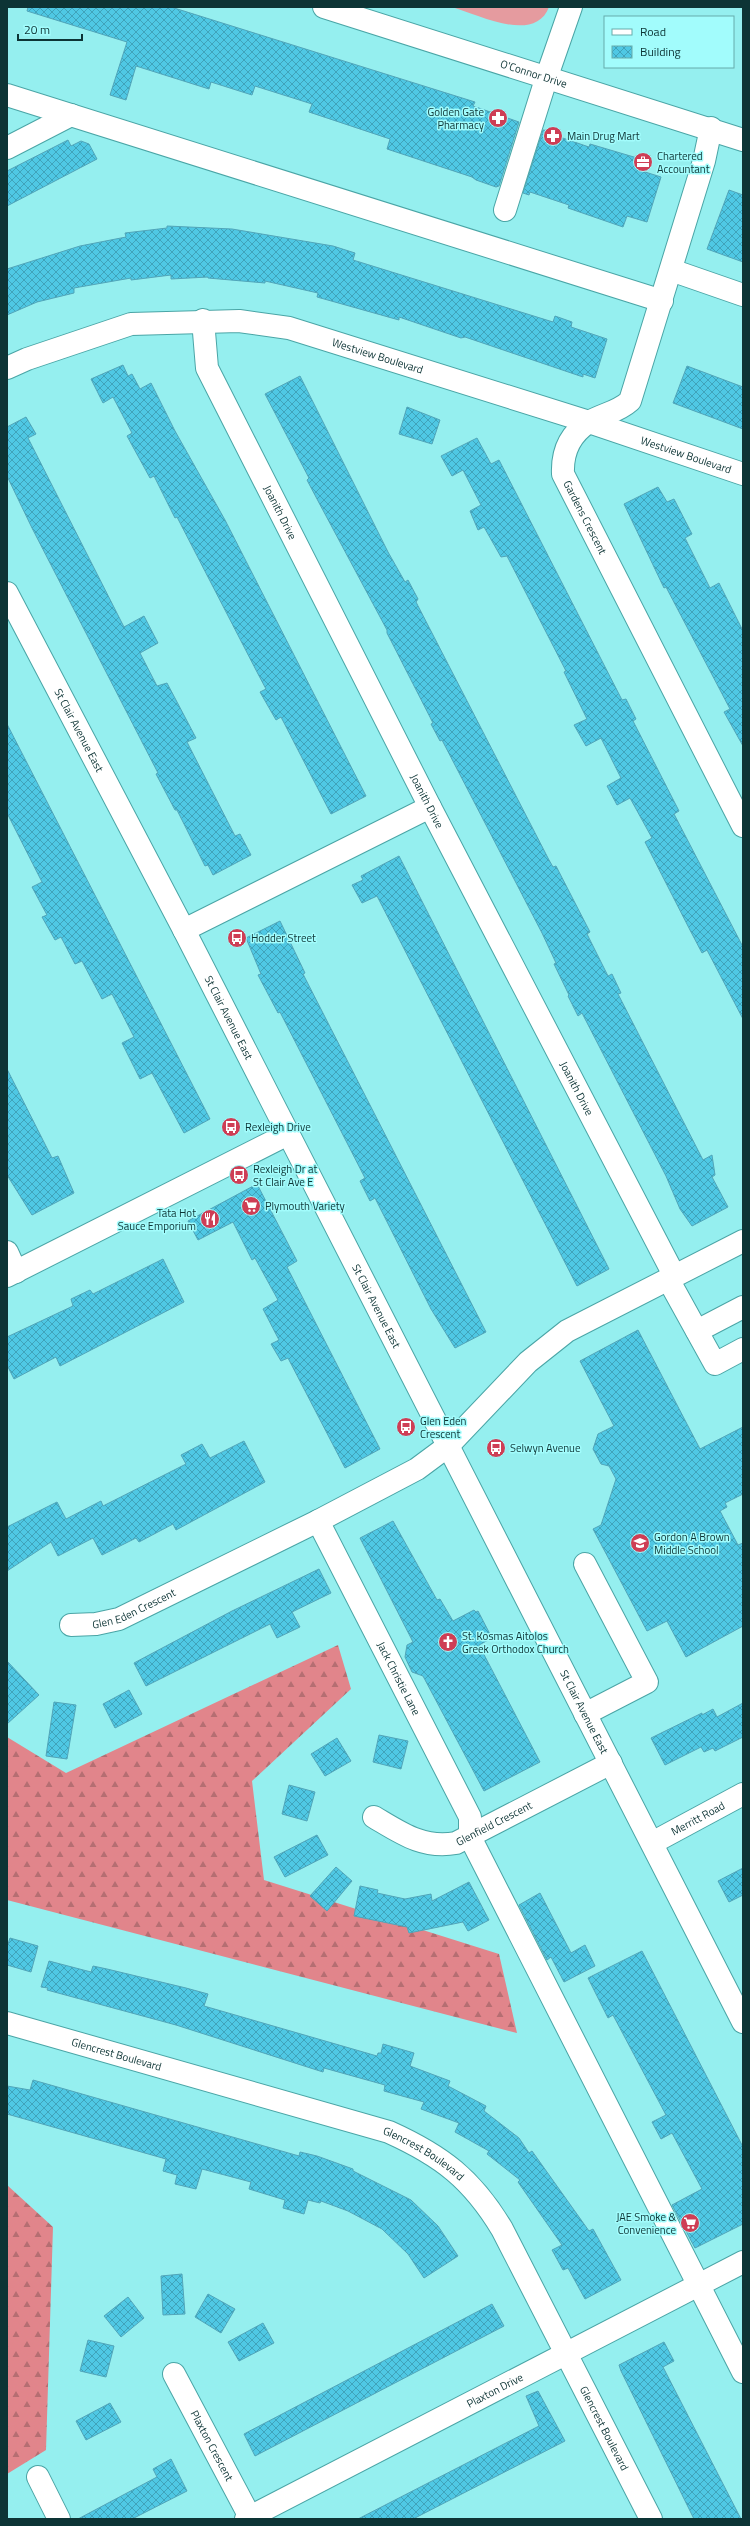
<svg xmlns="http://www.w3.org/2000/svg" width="750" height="2526" viewBox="0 0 750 2526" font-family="'Titillium Web',sans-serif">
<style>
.forest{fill:url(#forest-firs)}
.park{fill:#e59b9f}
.building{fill:url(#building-cross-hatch);stroke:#51a5b9}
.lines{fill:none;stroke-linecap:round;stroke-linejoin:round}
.minor-casing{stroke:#4aa5a6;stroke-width:24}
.major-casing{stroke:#4aa5a6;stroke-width:24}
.minor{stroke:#fff;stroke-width:22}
.major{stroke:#fff;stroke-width:22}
.labels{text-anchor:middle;stroke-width:3;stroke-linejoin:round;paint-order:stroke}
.street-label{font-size:11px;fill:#0d3435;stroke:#a2fcfc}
.poi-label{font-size:11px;fill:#0d3435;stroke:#a2fcfc;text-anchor:start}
</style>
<defs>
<pattern id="forest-firs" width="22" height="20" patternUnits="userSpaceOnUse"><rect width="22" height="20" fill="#e1858b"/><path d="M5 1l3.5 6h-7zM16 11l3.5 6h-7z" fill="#b56e72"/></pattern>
<pattern id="building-cross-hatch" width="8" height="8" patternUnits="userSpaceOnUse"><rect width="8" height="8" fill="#4fc8e4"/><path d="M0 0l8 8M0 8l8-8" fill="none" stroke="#40a3ba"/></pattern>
</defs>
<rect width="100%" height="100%" fill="#95efef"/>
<path class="forest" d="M338 1645 351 1689 252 1781 264 1880 499 1954 517 2033 7 1900V1737L66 1773Z
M7 2185 53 2227 46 2450 7 2474Z"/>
<path class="park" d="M452 7H549C535 44 479 15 452 7Z"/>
<path class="building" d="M28 7H171L475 102 473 106 519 122 499 186 496 187 476 180 472 177 387 149 390 139 309 112 312 104 255 86 252 95 211 82 209 89 136 66 126 100 110 95 127 42 27 11Z
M543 130 549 131 548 133 589 147 590 144 644 160 642 171 661 177 647 222 627 216 623 227 568 208 569 205 530 192 529 195 523 193Z
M68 140 71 146 81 141 89 144 97 159 7 206V171Z
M729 190 743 195V262L707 249Z
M167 226 232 229 333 246 355 253 353 260 553 322 555 316 572 322 571 327 607 339 595 378 583 374V377L465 337 461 338 399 317V320L317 297 318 293 265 281V283L208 278V277L171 279V275L131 280V278L74 288V293L37 302 7 315V269L80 246 126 237 125 233 167 228Z
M123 365 128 376 132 374 140 389 151 383 175 431 225 520 366 796 331 814 281 717 276 720 260 692 266 689 257 672 177 517 175 518 154 476 150 478 127 436 132 433 113 397 103 403 91 379Z
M687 366 743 387V429L673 403Z
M300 376 388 552 405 582 408 580 418 599 416 602 549 860 553 867 556 866 590 932 587 934 608 976 612 974 621 993 618 994 703 1160 712 1155 715 1175 712 1177 728 1207 692 1226 680 1209 666 1176 582 1013 578 1016 568 996 569 995 554 964 556 963 542 933 442 740 440 741 431 724 433 723 387 633V630L317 499 307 480 309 478 265 394Z
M407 407 440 420 432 444 399 434Z
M26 417 36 434 28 438 124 627 144 616 158 643 140 653 157 686 167 683 196 738 187 742 235 836 240 834 251 855 213 875 208 865 205 866 177 810H175L156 774 158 773 32 528 7 476V427Z
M477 438 491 464 499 460 622 700 626 699 636 719 633 721 679 811 674 814 743 947V1019L707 950 702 953 691 932 645 842 652 838 630 798 617 805 607 786 621 778 601 738 586 746 574 725 587 719 564 672 566 671 507 556 501 557 484 527 478 530 470 511 481 505 463 470 452 476 441 456Z
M658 487 667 502 674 499 692 534 685 538 710 588 719 583 743 631V746L724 712 730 709 666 587 664 588 624 504Z
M7 724 210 1119 184 1133 152 1073 140 1079 122 1043 134 1037 112 994 102 999 82 961 75 964 61 937 55 940 42 917 47 915 32 887 42 882 7 813Z
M399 856 606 1263 609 1269 577 1286 377 896 362 903 352 885 363 880 361 876Z
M280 921 305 973 303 974 486 1332 455 1348 431 1309 375 1198 370 1201 360 1181 365 1178 280 1012 278 1013 258 975 261 974 246 938Z
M7 1069 52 1158 58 1156 74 1193 32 1215 7 1175Z
M257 1184 297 1261 287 1267 380 1449 345 1468 288 1358 281 1361 271 1344 279 1340 263 1309 278 1300 255 1258 252 1260 233 1222 198 1240 188 1221Z
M163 1259 184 1302 60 1366 56 1357 14 1379 7 1365V1337L73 1306 71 1299 90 1290 93 1294Z
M638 1330 700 1449 743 1427V1494L725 1503 727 1507 720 1511 738 1545 743 1543V1626L686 1657 667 1621 647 1631 593 1529 601 1525 616 1479 609 1466 601 1464 593 1449 598 1434 614 1426 580 1361Z
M244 1441 265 1482 176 1530 173 1524 139 1542 136 1538 102 1555 93 1538 58 1556 51 1542 7 1571V1527L57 1502 66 1519 101 1501 103 1506 186 1464 181 1455 202 1444 210 1458Z
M393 1521 437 1600 440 1599 453 1621 474 1610 476 1612 478 1611 492 1638 479 1645 540 1762 484 1791 423 1676 412 1672 405 1657 407 1645 413 1642 360 1538Z
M319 1569 331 1593 292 1612 300 1627 277 1638 270 1624 146 1686 134 1663 232 1611Z
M7 1661 39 1695 7 1724Z
M129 1690 142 1714 115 1728 103 1704Z
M54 1702 76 1705 67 1759 46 1756Z
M743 1703V1737L715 1751 713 1748 704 1752 701 1747 665 1765 651 1738 702 1713V1715L713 1709 717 1717Z
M379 1735 408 1741 401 1769 373 1762Z
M337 1738 351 1761 325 1776 311 1754Z
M289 1785 315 1792 307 1821 282 1814Z
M317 1835 328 1855 285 1877 274 1857Z
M336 1867 352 1881 327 1911 310 1896Z
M743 1868V1895L729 1902 718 1881Z
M469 1882 489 1920 468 1931 463 1922 409 1933 407 1927 354 1916 360 1886 378 1890 377 1893 405 1899 431 1894 432 1901Z
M540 1893 571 1953 585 1945 595 1966 564 1982 551 1957 547 1960 519 1905Z
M10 1938 38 1946 31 1972 7 1965V1947Z
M642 1951 743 2147V2224L695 2248 672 2205 702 2189 672 2133 661 2139 652 2122 666 2115 613 2015 608 2018 588 1978Z
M49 1961 91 1972 93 1966 107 1969 186 1988 208 1994 204 2006 377 2056 378 2053H381L383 2044 414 2053 410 2066 450 2081 448 2086 486 2106 484 2111 519 2138 529 2153 532 2151 589 2231 593 2229 621 2280 585 2299 568 2268 563 2270 552 2250 562 2245 518 2182 520 2180 487 2154 489 2151 455 2132 459 2123 421 2109 424 2102 384 2091 385 2085 324 2068 323 2072 176 2025 47 1990 48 1988 41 1987Z
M33 2080 299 2156 300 2152 317 2156 353 2169V2171L411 2200 438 2226 458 2256 424 2278 408 2254 382 2229 348 2211 321 2201 320 2203 308 2200 304 2214 283 2208 285 2200 249 2189 251 2182 202 2169 196 2189 175 2184 177 2175 163 2171 166 2159 7 2114V2086L30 2090Z
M182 2274 185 2314 163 2315 161 2276Z
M208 2294 235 2309 221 2333 195 2317Z
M128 2297 144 2318 121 2337 104 2316Z
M492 2304 504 2326 255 2456 244 2434Z
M263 2323 274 2343 239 2361 228 2342Z
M88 2340 114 2346 106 2377 80 2371Z
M664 2342 674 2361 663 2367 741 2519H694L621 2371 619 2365Z
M538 2391 565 2441 413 2519H358L539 2426 526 2396Z
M110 2403 121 2422 86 2440 76 2421Z
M171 2459 187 2491 132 2519H78L157 2477 153 2469Z"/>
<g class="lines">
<defs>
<g id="minor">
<path d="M7 95 662 301"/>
<path id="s1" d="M711 128 704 161 630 401C618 412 603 414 589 422 570 434 562 452 563 474L743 826"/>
<path d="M7 148 71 115"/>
<path d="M505 210 547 76 571 7"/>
<path d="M671 270 743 295"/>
<path id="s2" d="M203 320 207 368 430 807 674 1275"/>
<path id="s3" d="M7 368 27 359 131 324 239 321 289 328 589 422 743 474"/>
<path d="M184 930 430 807"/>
<path d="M7 1252 16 1272"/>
<path d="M7 1276 288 1134"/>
<path d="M668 1279 715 1364 743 1349"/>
<path d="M697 1331 743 1307"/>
<path id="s4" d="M318 1521 470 1817V1837L743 2372"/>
<path d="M585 1564 647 1682 585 1714"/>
<path id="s5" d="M71 1625 96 1624 119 1619 318 1521 417 1469 448 1446 528 1362 567 1331 743 1241"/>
<path id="s6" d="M374 1817C401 1833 423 1849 456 1843L611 1763"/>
<path id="s7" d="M652 1843 743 1794"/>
<path id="s8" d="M7 2023 389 2132C442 2156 472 2179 502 2229L651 2519"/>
<path id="s9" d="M174 2374 250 2517"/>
<path d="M38 2477 59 2519"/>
<path id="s10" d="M246 2519 743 2262"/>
</g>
<g id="major">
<path id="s11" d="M324 7 743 140"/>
<path id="s12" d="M7 593 184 930 743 2022"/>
</g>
</defs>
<use href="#minor" class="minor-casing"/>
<use href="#major" class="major-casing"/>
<use href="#minor" class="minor"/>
<use href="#major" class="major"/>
</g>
<defs>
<symbol id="pharmacy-disc" viewBox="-11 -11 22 22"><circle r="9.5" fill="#ce3e55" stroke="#a2fcfc"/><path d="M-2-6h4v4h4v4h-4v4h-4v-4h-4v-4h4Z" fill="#fff"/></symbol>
<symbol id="office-disc" viewBox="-11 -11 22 22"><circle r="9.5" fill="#ce3e55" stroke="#a2fcfc"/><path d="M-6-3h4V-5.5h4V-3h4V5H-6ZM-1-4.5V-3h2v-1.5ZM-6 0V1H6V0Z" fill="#fff"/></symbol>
<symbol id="bus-disc" viewBox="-11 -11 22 22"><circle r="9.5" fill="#ce3e55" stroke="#a2fcfc"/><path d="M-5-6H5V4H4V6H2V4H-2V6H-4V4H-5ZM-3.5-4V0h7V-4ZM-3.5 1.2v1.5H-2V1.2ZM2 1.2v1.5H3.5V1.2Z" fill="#fff"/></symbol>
<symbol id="supermarket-disc" viewBox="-11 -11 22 22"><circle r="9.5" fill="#ce3e55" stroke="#a2fcfc"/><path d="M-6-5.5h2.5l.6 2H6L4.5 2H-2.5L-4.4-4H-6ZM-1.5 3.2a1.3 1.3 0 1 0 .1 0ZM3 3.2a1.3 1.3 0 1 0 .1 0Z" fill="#fff"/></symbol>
<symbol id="restaurant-disc" viewBox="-11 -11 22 22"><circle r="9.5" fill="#ce3e55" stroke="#a2fcfc"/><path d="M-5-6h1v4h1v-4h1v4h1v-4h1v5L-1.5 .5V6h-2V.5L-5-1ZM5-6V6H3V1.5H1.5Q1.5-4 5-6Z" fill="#fff"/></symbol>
<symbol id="school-disc" viewBox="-11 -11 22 22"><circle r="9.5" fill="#ce3e55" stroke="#a2fcfc"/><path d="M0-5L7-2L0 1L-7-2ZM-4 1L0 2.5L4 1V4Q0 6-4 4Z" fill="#fff"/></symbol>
<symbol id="church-disc" viewBox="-11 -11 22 22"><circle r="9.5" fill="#ce3e55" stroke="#a2fcfc"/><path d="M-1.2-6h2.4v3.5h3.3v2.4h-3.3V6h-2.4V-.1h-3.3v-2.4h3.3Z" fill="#fff"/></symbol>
</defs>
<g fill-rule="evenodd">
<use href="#pharmacy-disc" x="487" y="107" width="22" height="22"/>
<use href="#pharmacy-disc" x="542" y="125" width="22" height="22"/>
<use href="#office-disc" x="632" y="151" width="22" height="22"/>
<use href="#bus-disc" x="226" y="927" width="22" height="22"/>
<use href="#bus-disc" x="220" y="1116" width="22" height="22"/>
<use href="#bus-disc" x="228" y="1164" width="22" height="22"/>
<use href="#supermarket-disc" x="240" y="1195" width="22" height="22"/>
<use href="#restaurant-disc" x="199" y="1208" width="22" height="22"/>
<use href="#bus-disc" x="395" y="1416" width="22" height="22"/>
<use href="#bus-disc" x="485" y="1437" width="22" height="22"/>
<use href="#school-disc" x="629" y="1532" width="22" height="22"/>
<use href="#church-disc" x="437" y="1631" width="22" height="22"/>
<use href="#supermarket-disc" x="679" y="2212" width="22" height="22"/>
</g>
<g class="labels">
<g class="street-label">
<text dy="4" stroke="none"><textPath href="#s11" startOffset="220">O'Connor Drive</textPath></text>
<text dy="4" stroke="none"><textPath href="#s3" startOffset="383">Westview Boulevard</textPath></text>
<text dy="4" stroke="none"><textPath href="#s3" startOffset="707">Westview Boulevard</textPath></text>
<text dy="4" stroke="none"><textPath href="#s2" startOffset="210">Joanith Drive</textPath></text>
<text dy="4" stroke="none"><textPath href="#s1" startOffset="441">Gardens Crescent</textPath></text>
<text dy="4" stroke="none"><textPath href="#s12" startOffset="155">St Clair Avenue East</textPath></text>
<text dy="4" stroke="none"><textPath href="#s2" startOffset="534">Joanith Drive</textPath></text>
<text dy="4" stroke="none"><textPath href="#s12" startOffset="479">St Clair Avenue East</textPath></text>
<text dy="4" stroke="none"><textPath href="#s2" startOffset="858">Joanith Drive</textPath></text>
<text dy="4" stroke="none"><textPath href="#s12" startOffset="803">St Clair Avenue East</textPath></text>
<text dy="4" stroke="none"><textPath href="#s5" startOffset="66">Glen Eden Crescent</textPath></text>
<text dy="4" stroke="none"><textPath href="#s4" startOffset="177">Jack Christie Lane</textPath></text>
<text dy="4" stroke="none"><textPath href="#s12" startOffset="1259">St Clair Avenue East</textPath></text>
<text dy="4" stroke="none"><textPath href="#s7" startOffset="52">Merritt Road</textPath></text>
<text dy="4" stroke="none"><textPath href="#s6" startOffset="131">Glenfield Crescent</textPath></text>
<text dy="4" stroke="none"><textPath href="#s8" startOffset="114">Glencrest Boulevard</textPath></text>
<text dy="4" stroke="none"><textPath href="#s8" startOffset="438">Glencrest Boulevard</textPath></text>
<text dy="4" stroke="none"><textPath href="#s10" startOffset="280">Plaxton Drive</textPath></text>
<text dy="4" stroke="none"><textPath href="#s8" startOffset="773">Glencrest Boulevard</textPath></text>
<text dy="4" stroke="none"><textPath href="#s9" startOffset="81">Plaxton Crescent</textPath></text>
</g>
<g class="poi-label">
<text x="484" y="116" text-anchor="end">Golden Gate<tspan x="484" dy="13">Pharmacy</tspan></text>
<text x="567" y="140">Main Drug Mart</text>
<text x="657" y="160">Chartered<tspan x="657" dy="13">Accountant</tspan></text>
<text x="251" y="942">Hodder Street</text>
<text x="245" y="1131">Rexleigh Drive</text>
<text x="253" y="1173">Rexleigh Dr at<tspan x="253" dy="13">St Clair Ave E</tspan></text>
<text x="265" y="1210">Plymouth Variety</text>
<text x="196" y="1217" text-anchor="end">Tata Hot<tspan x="196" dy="13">Sauce Emporium</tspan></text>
<text x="420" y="1425">Glen Eden<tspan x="420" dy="13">Crescent</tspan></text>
<text x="510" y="1452">Selwyn Avenue</text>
<text x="654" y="1541">Gordon A Brown<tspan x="654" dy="13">Middle School</tspan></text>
<text x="462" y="1640">St. Kosmas Aitolos<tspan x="462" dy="13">Greek Orthodox Church</tspan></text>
<text x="676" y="2221" text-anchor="end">JAE Smoke &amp;<tspan x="676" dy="13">Convenience</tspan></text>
</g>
</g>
<rect width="750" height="2526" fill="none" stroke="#0d3435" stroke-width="16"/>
<rect x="604" y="16" width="130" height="52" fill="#a2fcfc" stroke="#66acac"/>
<rect x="612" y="29" width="20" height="6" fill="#ffffff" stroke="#66acac"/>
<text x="640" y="36" font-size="12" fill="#0d3435">Road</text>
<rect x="612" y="46" width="20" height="12" fill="url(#building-cross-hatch)" stroke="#66acac"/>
<text x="640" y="56" font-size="12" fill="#0d3435">Building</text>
<path d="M18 34v6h64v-6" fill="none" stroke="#0d3435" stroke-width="2"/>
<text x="24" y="34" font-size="12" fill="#0d3435" stroke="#a2fcfc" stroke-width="3" paint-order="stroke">20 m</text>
</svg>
